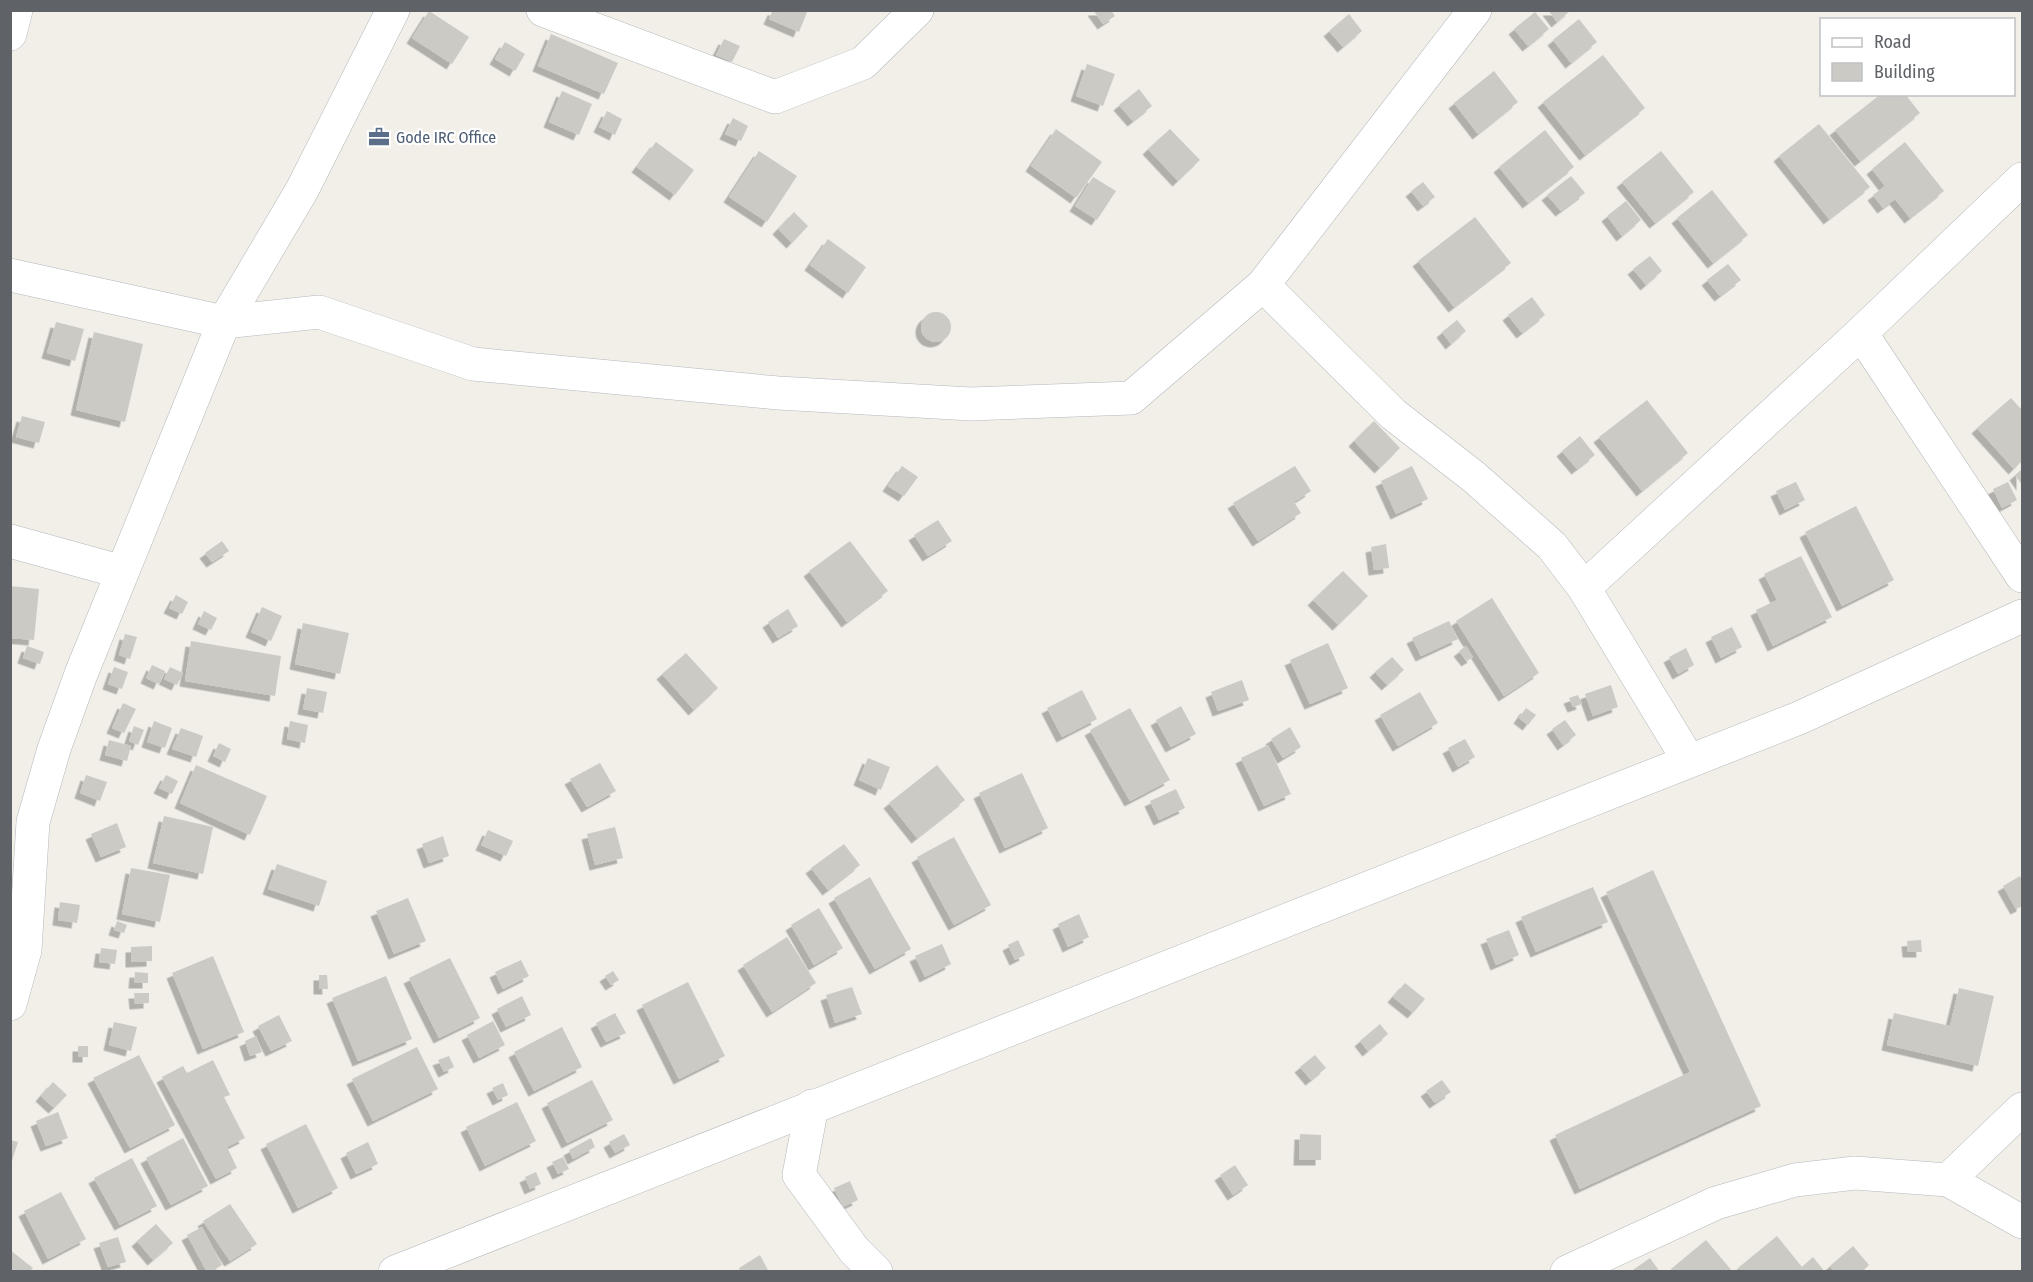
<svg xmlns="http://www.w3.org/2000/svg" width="2033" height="1282" viewBox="0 0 2033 1282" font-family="'Fira Sans Condensed',sans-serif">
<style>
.building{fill:#cccac5;filter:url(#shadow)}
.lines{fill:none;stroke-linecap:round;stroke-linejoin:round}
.minor-casing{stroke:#b5b8bc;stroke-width:34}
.minor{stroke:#fff;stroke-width:33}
.labels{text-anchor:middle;stroke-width:4.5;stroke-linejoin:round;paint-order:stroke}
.service-label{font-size:16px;fill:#4e5e75;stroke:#fff;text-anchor:start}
</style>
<defs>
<filter id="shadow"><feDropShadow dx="-5.5" dy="5.5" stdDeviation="0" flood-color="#0004"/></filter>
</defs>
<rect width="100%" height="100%" fill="#f1efe8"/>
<path class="building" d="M773 10H808L799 32 769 19Z
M1093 10H1111L1115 16 1103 24Z
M1548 10H1571L1557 22Z
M429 11 469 37 452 64 412 38Z
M1535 12 1549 29 1528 46 1514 29Z
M1349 14 1362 31 1343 47 1329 31Z
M1579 19 1597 42 1571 63 1553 40Z
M551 34 618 63 604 94 538 66Z
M724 39 740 46 732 62 716 55Z
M505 42 525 54 515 71 495 59Z
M1603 55 1645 108 1585 155 1543 102Z
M1087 64 1115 74 1103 106 1076 96Z
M1494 71 1518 102 1478 134 1454 103Z
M1139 89 1152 106 1133 121 1119 105Z
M562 91 592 104 579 135 549 122Z
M1881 94H1905L1920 113 1860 161 1835 130Z
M607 111 622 119 615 135 599 127Z
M733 118 748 126 741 141 725 134Z
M1819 124 1870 187 1829 219 1779 156Z
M1056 129 1102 162 1076 198 1031 166Z
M1170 129 1200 160 1178 181 1148 149Z
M1545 130 1574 167 1528 203 1499 167Z
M656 142 694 170 675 195 637 167Z
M1905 142 1944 191 1910 218 1895 199 1883 208 1873 195 1885 186 1872 169Z
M759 151 797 176 767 222 729 197Z
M1661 151 1694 192 1655 223 1622 182Z
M1571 176 1585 193 1561 211 1547 195Z
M1093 177 1116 191 1097 220 1075 206Z
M1423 182 1435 197 1423 206 1411 191Z
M1712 190 1748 235 1713 263 1677 218Z
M1626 201 1641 220 1622 236 1607 216Z
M794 212 808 226 792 243 778 229Z
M1475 217 1511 263 1454 307 1418 261Z
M828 239 866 267 848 293 810 265Z
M1650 256 1662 271 1646 285 1633 269Z
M1728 264 1741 280 1720 296 1707 280Z
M1532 297 1545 315 1522 333 1508 315Z
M921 327a15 15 0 1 1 30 0a15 15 0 1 1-30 0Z
M1457 320 1466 331 1451 344 1442 332Z
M56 322 84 329 75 361 47 353Z
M94 332 143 344 125 422 76 410Z
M2011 398 2022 410V461L2014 469 1977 428Z
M1647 400 1688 453 1642 491 1599 437Z
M22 416 45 422 39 443 16 437Z
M1374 421 1400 448 1380 468 1354 441Z
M1580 436 1595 455 1577 469 1562 451Z
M902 466 918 477 904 496 888 486Z
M1295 466 1311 491 1294 502 1301 513 1258 541 1233 503Z
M1412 466 1428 499 1396 514 1381 481Z
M2022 469V485L2015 475Z
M1796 482 1805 500 1785 510 1776 491Z
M2008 482 2017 500 2002 508 1993 489Z
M1856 506 1894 580 1842 606 1805 532Z
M938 520 952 541 928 556 914 535Z
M222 541 229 551 212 562 205 553Z
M850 541 888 591 847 622 809 571Z
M1386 544 1389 568 1374 570 1371 547Z
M1801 556 1832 617 1773 646 1756 610 1777 600 1764 574Z
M1343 571 1368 596 1338 625 1313 600Z
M10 586 39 589 34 640 10 638Z
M176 595 188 602 182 614 169 608Z
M1492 598 1539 673 1504 696 1456 621Z
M262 607 282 616 271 641 251 632Z
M788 609 798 626 778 638 768 622Z
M204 611 217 618 211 630 198 624Z
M1449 621 1458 639 1421 656 1412 638Z
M303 623 349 633 340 674 295 664Z
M1732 627 1742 647 1721 658 1711 637Z
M125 634 137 637 130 659 119 655Z
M191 641 281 656 275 696 185 681Z
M1328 643 1348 688 1310 704 1290 660Z
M27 646 44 652 40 664 23 658Z
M1466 646 1473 657 1467 661 1459 651Z
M1686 648 1694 665 1678 674 1669 657Z
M686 653 718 688 694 710 662 674Z
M1392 657 1404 670 1387 685 1375 672Z
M152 665 165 671 159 684 146 678Z
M114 667 128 672 122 689 108 684Z
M170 667 183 673 177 685 164 679Z
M1242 680 1249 700 1218 711 1211 692Z
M1611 685 1618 707 1593 716 1585 694Z
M307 688 327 692 323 713 303 709Z
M1082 690 1097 719 1062 737 1047 708Z
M1420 692 1438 723 1398 746 1380 715Z
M1578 695 1582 704 1573 707 1569 698Z
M123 703 136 709 124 733 112 728Z
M1181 706 1196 734 1171 747 1156 720Z
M1130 708 1170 780 1130 801 1090 730Z
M1526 708 1536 715 1528 725 1519 718Z
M1565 720 1576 735 1563 745 1552 729Z
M154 721 172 728 165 748 147 742Z
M290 721 308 725 305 743 287 739Z
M134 726 144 730 138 745 129 741Z
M1290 727 1301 747 1283 758 1271 739Z
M181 728 203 736 196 757 172 749Z
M1465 739 1475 757 1458 767 1448 748Z
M109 740 131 746 127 761 105 755Z
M219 743 231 749 225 762 213 756Z
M1268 745 1291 794 1264 806 1241 758Z
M868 758 890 767 881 790 859 780Z
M600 763 616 791 587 807 570 779Z
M196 765 267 796 250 835 180 803Z
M937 765 965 800 917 838 889 803Z
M1022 773 1048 828 1005 848 979 793Z
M86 775 107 782 100 801 80 793Z
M166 775 178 781 172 794 159 788Z
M1176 789 1185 808 1159 820 1150 801Z
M164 816 213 827 203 874 153 863Z
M117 823 126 847 101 857 91 834Z
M615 827 623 858 595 865 587 834Z
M488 830 513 841 506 856 481 845Z
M443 836 449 856 429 863 422 844Z
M954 837 991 905 954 925 917 857Z
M844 844 860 865 828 890 811 868Z
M277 864 327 881 319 906 268 889Z
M131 868 170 875 160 922 122 914Z
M1653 870 1761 1106 1580 1189 1555 1135 1690 1072 1606 892Z
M2020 876 2022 881V906L2016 909 2003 886Z
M870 877 911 949 875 969 834 898Z
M1593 887 1608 922 1536 952 1521 917Z
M408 898 426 941 394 954 376 911Z
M60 902 80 905 77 923 58 920Z
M819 908 843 948 814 965 791 925Z
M1079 914 1089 937 1068 947 1058 924Z
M117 921 127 925 124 933 114 930Z
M1509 930 1519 955 1496 965 1486 939Z
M787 937 816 983 772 1012 743 965Z
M1018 940 1025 955 1015 960 1008 945Z
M1921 940 1922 952H1908L1907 941Z
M942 944 951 964 925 977 915 956Z
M152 946V961L131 962V947Z
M101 948 117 950 115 964 99 962Z
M213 956 244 1032 203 1049 172 973Z
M450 958 480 1018 439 1038 409 978Z
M521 960 529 976 503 989 495 972Z
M613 971 619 980 611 985 605 976Z
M135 972 148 973V983H134Z
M319 975H327L328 989H319Z
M386 976 412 1039 358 1061 332 998Z
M688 982 725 1056 679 1079 642 1005Z
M1405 983 1425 999 1413 1013 1393 997Z
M852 987 862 1014 835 1023 826 995Z
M1959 988 1994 996 1978 1066 1887 1045 1894 1013 1950 1026Z
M134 993H149V1003L135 1004Z
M522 996 531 1015 506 1027 497 1009Z
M615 1013 626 1033 606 1042 596 1023Z
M279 1015 292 1041 271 1051 258 1026Z
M493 1021 505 1045 479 1058 467 1035Z
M114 1022 137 1027 131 1051 109 1045Z
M1380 1024 1388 1034 1368 1051 1360 1041Z
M562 1027 582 1067 534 1091 514 1052Z
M256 1036 262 1052 250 1056 245 1041Z
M78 1046H88V1057H78Z
M417 1047 438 1089 373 1121 352 1079Z
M139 1055 175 1125 130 1148 93 1078Z
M1315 1055 1326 1068 1311 1080 1300 1067Z
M449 1056 454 1067 444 1072 438 1060Z
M213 1060 230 1095 224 1097 245 1138 227 1147 237 1168 216 1179 162 1077 183 1066 187 1073Z
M592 1080 613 1120 567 1143 547 1103Z
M1442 1080 1451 1092 1435 1103 1426 1091Z
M53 1082 67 1095 54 1108 41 1096Z
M503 1083 508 1095 498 1100 492 1088Z
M517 1102 536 1141 485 1166 466 1127Z
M58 1112 68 1138 46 1146 36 1121Z
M306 1124 338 1188 298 1208 266 1144Z
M624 1134 630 1145 615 1153 609 1142Z
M1300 1134 1321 1135V1160H1299Z
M183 1138 208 1186 171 1205 146 1158Z
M591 1138 595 1147 573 1159 569 1150Z
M10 1140 18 1142 11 1164H10Z
M368 1142 378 1164 356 1174 346 1153Z
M563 1157 569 1169 558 1174 552 1162Z
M132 1158 157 1206 120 1225 94 1178Z
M1235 1165 1248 1185 1233 1195 1220 1175Z
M536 1172 541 1184 530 1189 525 1177Z
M850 1181 858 1200 843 1207 834 1188Z
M61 1192 86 1239 48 1259 24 1211Z
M230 1204 257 1244 230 1261 203 1221Z
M156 1224 173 1243 153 1260 137 1241Z
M202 1227 222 1265 211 1272H207L187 1235Z
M1777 1236 1802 1267 1813 1257 1825 1272H1742L1738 1268Z
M118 1237 126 1262 108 1267 99 1243Z
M1706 1240 1733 1272H1673L1671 1269Z
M1853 1246 1869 1265 1862 1272H1834L1830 1266Z
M10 1250 33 1268 29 1272H10Z
M760 1255 769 1272H741L739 1268Z
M1650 1258 1660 1272H1630Z"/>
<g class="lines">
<defs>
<path id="minor" d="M543 10 775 97 863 63 917 10
M10 34 16 10
M10 275 224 322 319 312 473 364 778 393 971 404 1131 398 1263 285 1475 10
M1263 285 1393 414 1474 477 1552 546 1584 588 1689 761
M1861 333 2022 576
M10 541 122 572
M1584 588 1861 333 2022 179
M10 1004 25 950 33 822 54 749 81 674 224 322 302 190 393 10
M812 1106 799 1175 854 1250 876 1272
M1948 1180 2022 1109
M395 1272 1799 718 2022 616
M1567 1272 1716 1203 1795 1180 1855 1173 1948 1180 2022 1222"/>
</defs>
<use href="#minor" class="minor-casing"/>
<use href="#minor" class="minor"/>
</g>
<defs>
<symbol id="office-bare" viewBox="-9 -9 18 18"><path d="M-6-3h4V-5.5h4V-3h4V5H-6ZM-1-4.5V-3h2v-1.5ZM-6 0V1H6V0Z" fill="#5c6f8a" stroke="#fff" stroke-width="2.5" paint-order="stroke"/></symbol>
</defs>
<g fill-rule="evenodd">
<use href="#office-bare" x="364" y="122" width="30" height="30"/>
</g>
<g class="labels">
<g class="service-label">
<text x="396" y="143">Gode IRC Office</text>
</g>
</g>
<rect width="2033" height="1282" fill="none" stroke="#5f6368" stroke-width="24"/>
<rect x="1820" y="18" width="195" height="78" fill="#ffffff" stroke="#bfc1c3" stroke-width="1.5"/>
<rect x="1832" y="38" width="30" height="9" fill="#ffffff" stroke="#bfc1c3" stroke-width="1.5"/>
<text x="1874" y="48" font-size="18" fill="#5f6368">Road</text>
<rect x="1832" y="63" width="30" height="18" fill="#cccac5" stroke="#bfc1c3" stroke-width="1.5"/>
<text x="1874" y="78" font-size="18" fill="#5f6368">Building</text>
</svg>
